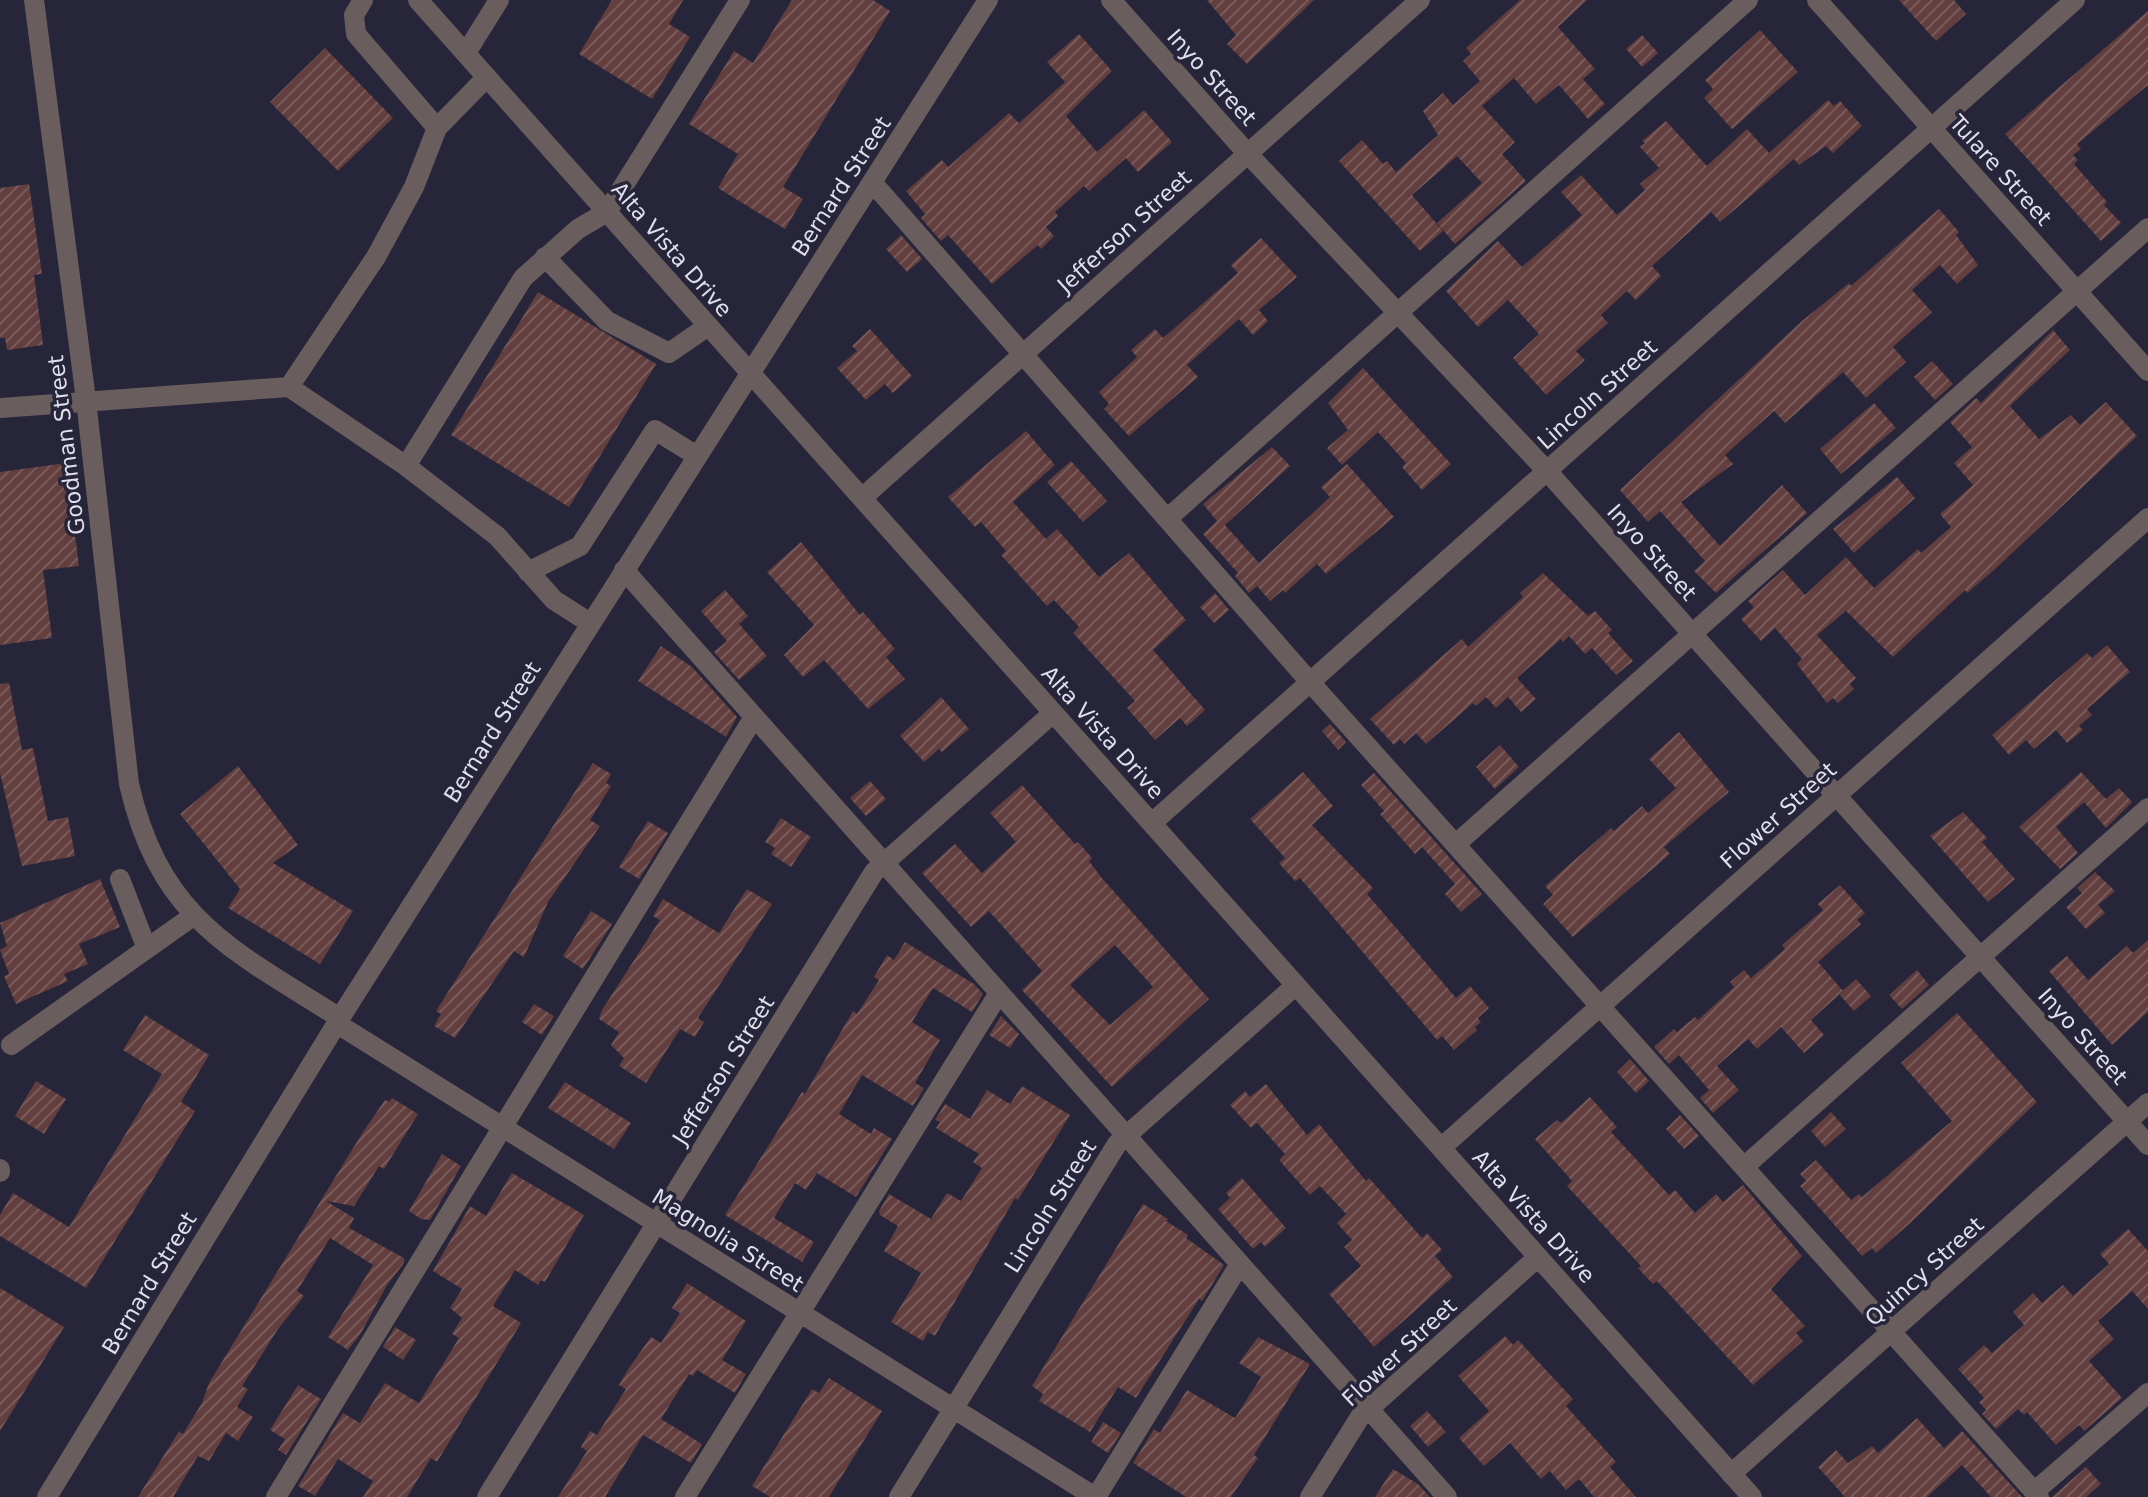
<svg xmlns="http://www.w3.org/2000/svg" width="2148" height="1497" viewBox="0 0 2148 1497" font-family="'DejaVu Sans',sans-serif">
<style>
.building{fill:url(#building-hatch);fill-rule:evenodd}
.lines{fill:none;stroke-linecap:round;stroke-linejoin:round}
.minor{stroke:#6a5d5e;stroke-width:20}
.labels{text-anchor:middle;stroke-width:7;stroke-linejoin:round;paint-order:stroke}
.street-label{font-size:22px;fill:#dfdfed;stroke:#262539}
</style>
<defs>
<pattern id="building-hatch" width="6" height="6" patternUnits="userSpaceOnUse" patternTransform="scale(2)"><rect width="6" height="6" fill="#623f3e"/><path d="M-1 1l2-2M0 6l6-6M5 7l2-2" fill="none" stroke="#785a5a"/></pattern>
</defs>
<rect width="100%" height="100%" fill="#262539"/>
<path class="building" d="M612 0H683L669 24 690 37 652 99 579 54Z
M792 0H873L890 11 783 187 803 199 785 229 718 188 738 154 689 124 734 51 753 63Z
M1207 0H1314L1247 64 1227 44 1236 35Z
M1520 0H1587L1558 27 1595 69 1583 79 1605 104 1588 119 1559 85 1536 104 1514 78 1482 106 1515 142 1502 154 1526 181 1455 244 1437 223 1482 183 1457 156 1412 195 1443 231 1420 251 1339 161 1362 140 1383 164 1387 161 1396 172 1438 135 1423 111 1443 93 1453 105 1480 81 1463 61 1471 54 1466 48Z
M1899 0H1954L1966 14 1936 41Z
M2148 11V85L2077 144 2081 149 2073 155 2078 160 2074 164 2107 202 2104 205 2121 223 2101 241 2005 134Z
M1760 30 1798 72 1732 129 1704 98 1713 89 1705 80Z
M1079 34 1112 71 1066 116 1097 152 1144 110 1172 142 1138 172 1126 158 1089 191 1084 186 1055 212 1058 216 1046 227 1054 236 1041 249 1038 245 992 284 948 235 941 241 921 218 925 214 906 191 942 160 948 167 1009 113 1019 123 1065 82 1047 62Z
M1642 35 1658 53 1642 67 1626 49Z
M325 48 393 118 338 171 270 102Z
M1828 100 1834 106 1840 101 1862 126 1833 153 1826 146 1799 165 1794 159 1720 222 1711 212 1652 266 1661 276 1636 300 1627 291 1601 315 1608 323 1576 351 1585 360 1546 395 1513 358 1539 334 1508 300 1478 327 1446 291 1498 241 1522 267 1582 215 1561 192 1581 175 1617 215 1645 190 1640 184 1659 168 1640 147 1645 143 1642 141 1666 121 1707 166 1747 129 1769 153Z
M29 184 42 274 34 275 43 345 7 350 5 338H0V188Z
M1939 209 1959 232 1956 235 1978 265 1957 284 1940 265 1912 290 1932 312 1893 347 1906 362 1866 398 1843 372 1785 423 1774 411 1725 455 1733 464 1681 502 1720 546 1782 485 1807 513 1716 593 1694 571 1705 561 1660 511 1648 522 1620 490 1802 321 1849 283 1851 286Z
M901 235 922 259 907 272 886 249Z
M1261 238 1297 277 1259 310 1268 321 1253 335 1239 319 1187 365 1198 377 1129 436 1104 409 1109 404 1099 392 1137 357 1131 350 1155 329 1163 338 1238 273 1231 265Z
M538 292 656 364 569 507 451 435Z
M870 329 912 376 893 393 885 384 866 400 837 368 857 351 852 346Z
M2053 330 2070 350 2010 406 2039 439 2071 415 2080 425 2106 402 2137 436 1994 570 1967 593 1965 590 1893 657 1846 611 1817 635 1856 678 1850 684 1854 689 1838 703 1833 698 1827 703 1797 664 1802 659 1775 628 1761 641 1741 619 1754 607 1748 601 1783 570 1805 595 1846 557 1874 588 1918 549 1921 553 1951 527 1940 514 1973 485 1954 463 1972 447 1950 422 1976 398 1981 403Z
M1932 361 1953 384 1935 400 1914 377Z
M1363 368 1451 464 1422 490 1402 467 1406 463 1378 432 1342 465 1327 448 1348 430 1328 403Z
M1874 403 1896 428 1841 474 1820 449Z
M1026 431 1055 465 1013 502 1046 539 1057 529 1099 577 1129 553 1186 620 1153 650 1205 710 1187 726 1180 718 1155 740 1127 708 1135 701 1073 633 1079 627 1054 600 1047 606 1001 555 1006 551 981 522 975 527 948 497Z
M1272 447 1290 466 1225 525 1259 563 1330 497 1321 487 1347 464 1394 517 1326 574 1317 564 1285 593 1283 590 1270 601 1257 586 1249 593 1235 576 1238 573 1203 534 1217 521 1203 504Z
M1071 461 1107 501 1083 522 1047 482Z
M66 463 79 566 43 570 52 638 0 645V472Z
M1897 477 1915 498 1854 553 1833 529Z
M801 542 860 615 863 612 895 649 886 657 905 679 868 709 824 660 803 677 784 655 814 625 767 572Z
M1543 573 1588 616 1595 611 1612 630 1608 633 1633 661 1616 675 1592 648 1585 654 1569 636 1563 642 1561 639 1517 678 1536 699 1521 712 1508 697 1496 708 1486 697 1476 706 1473 703 1426 744 1416 733 1404 744 1400 739 1394 745 1370 719 1462 639 1468 647 1523 597 1520 593Z
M725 590 748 616 739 624 767 656 739 680 714 652 727 641 701 611Z
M1215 593 1229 610 1214 623 1200 607Z
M2107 645 2130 672 2087 709 2092 715 2079 726 2083 730 2067 743 2056 730 2034 749 2026 740 2009 755 1992 735 2087 653 2092 658Z
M661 646 692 667 737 717 726 737 638 681Z
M9 683 22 750 33 748 48 821 68 817 75 856 22 866 0 773V684Z
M941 697 969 729 942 752 939 749 924 762 900 736Z
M1330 724 1346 742 1338 750 1322 731Z
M1679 732 1729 792 1664 847 1670 854 1573 937 1543 904 1553 895 1545 886 1611 828 1614 831 1642 806 1648 813 1676 788 1649 759Z
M1500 745 1519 767 1495 789 1476 767Z
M593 763 611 774 606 783 611 786 590 820 600 826 548 902 524 957 514 951 455 1038 434 1026 441 1014 436 1011Z
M238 766 298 845 273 863 353 911 320 964 228 908 240 889 180 814Z
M1303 772 1333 806 1312 825 1373 888 1367 894 1456 998 1470 986 1489 1008 1478 1018 1481 1022 1475 1027 1477 1030 1454 1050 1442 1036 1437 1040 1300 878 1295 881 1279 863 1285 858 1250 819Z
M2081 772 2106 799 2119 788 2132 802 2106 828 2084 802 2056 827 2078 853 2060 869 2019 827Z
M1374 773 1482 894 1461 912 1445 894 1455 884 1422 847 1415 854 1380 814 1384 811 1361 785Z
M870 781 886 799 866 816 850 798Z
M1022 785 1075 844 1078 842 1092 858 1089 861 1101 877 1209 999 1112 1087 1022 990 1042 971 989 911 971 927 922 873 955 844 982 873 1016 842 990 813ZM1115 945 1153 987 1110 1025 1070 985Z
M1963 812 1987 838 1982 842 2015 879 1988 902 1930 836Z
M781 818 811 837 791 867 771 854 775 848 765 842Z
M648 821 668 833 639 879 619 867Z
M2095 872 2115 891 2098 905 2105 913 2086 929 2066 907 2082 893 2077 888Z
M100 879 120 927 79 944 88 964 64 974 68 981 16 1004 4 976 9 974 0 950 7 946 0 923Z
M1840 885 1865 913 1857 920 1861 924 1818 962 1843 991 1811 1020 1824 1035 1804 1053 1781 1027 1757 1049 1748 1039 1717 1066 1739 1090 1713 1113 1700 1098 1709 1090 1679 1055 1669 1064 1654 1047 1674 1029 1677 1032 1695 1017 1698 1020 1734 987 1730 982 1744 970 1751 978 1785 949 1782 945 1823 910 1818 904Z
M747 889 772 904 698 1018 704 1022 695 1037 680 1029 646 1083 619 1066 624 1058 611 1045 619 1032 599 1019 602 1010 660 920 653 916 663 899 719 933Z
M591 911 612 924 583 969 563 956Z
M2148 940V1012L2112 1045 2049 971 2067 956 2088 980 2127 946 2133 953Z
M905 942 974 984 983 994 972 1012 933 988 912 1022 940 1040 915 1083 924 1088 913 1106 862 1075 839 1114 871 1134 874 1128 892 1139 856 1197 817 1173 806 1190 795 1183 774 1218 814 1242 802 1262 725 1215 802 1092 805 1094 853 1011 857 1014 879 980 874 977 887 955 894 960Z
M1917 970 1929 985 1902 1009 1889 995Z
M1856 979 1871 996 1854 1011 1839 994Z
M534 1004 554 1016 542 1035 522 1022Z
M1957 1013 2037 1102 1908 1225 1876 1253 1872 1248 1862 1256 1800 1186 1806 1181 1800 1174 1816 1160 1851 1200 1859 1194 1862 1197 1952 1121 1901 1063Z
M145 1015 209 1055 181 1102 195 1111 86 1288 0 1236V1215L13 1193 69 1227 162 1074 123 1050Z
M1001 1016 1019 1034 1010 1048 989 1035Z
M1630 1059 1649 1081 1636 1093 1617 1072Z
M36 1081 66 1099 44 1134 15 1116Z
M565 1082 631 1123 614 1149 548 1108Z
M1266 1084 1307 1135 1319 1124 1366 1181 1369 1178 1422 1238 1427 1233 1442 1250 1435 1256 1453 1277 1374 1347 1329 1294 1361 1266 1344 1247 1352 1240 1337 1223 1346 1214 1320 1186 1310 1195 1279 1160 1285 1154 1257 1123 1251 1128 1230 1105 1245 1091 1250 1097Z
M1022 1086 1070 1115 1018 1200 1015 1198 935 1336 928 1332 923 1341 891 1322 921 1273 884 1251 898 1226 880 1215 879 1211 889 1194 931 1219 947 1193 961 1201 982 1168 973 1162 979 1154 936 1128 940 1122 935 1120 945 1104 970 1119 987 1090 1010 1104Z
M1590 1097 1617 1127 1611 1132 1669 1195 1675 1190 1695 1213 1716 1194 1723 1202 1743 1185 1802 1256 1771 1289 1805 1326 1796 1333 1803 1341 1753 1385 1657 1281 1653 1284 1638 1268 1641 1266 1567 1186 1572 1181 1535 1139 1557 1120 1561 1123Z
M392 1098 418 1114 384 1169 379 1166 354 1206 326 1201 354 1218 349 1228 404 1258V1263L387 1285 361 1333 348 1350 328 1337 373 1265 330 1238 297 1291 304 1296 278 1329 242 1386 248 1389 237 1407 253 1417 238 1441 226 1433 209 1461 198 1456 173 1497H138L179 1431 183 1434 202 1403 209 1383 363 1132 385 1100 389 1102Z
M1831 1112 1846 1129 1825 1147 1811 1131Z
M1680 1115 1699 1136 1684 1149 1666 1129Z
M442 1154 461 1166 430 1220 421 1219 409 1211Z
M512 1173 584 1215 545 1282 541 1280 538 1285 515 1270 493 1306 521 1323 437 1462 431 1458 407 1497H363L373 1481 338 1459 315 1496 298 1486 343 1413 360 1423 385 1383 419 1403 459 1338 452 1334 462 1318 450 1308 462 1289 433 1271 470 1206 486 1216Z
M1242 1178 1286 1228 1265 1247 1261 1242 1253 1249 1218 1209 1230 1198 1226 1193Z
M1143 1204 1168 1219 1166 1221 1188 1235 1186 1238 1224 1265 1202 1301 1199 1299 1136 1398 1118 1387 1090 1432 1039 1401 1043 1394 1032 1386Z
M2128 1229 2148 1251V1309L2132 1291 2098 1321 2114 1339 2089 1361 2122 1398 2084 1431 2079 1425 2056 1445 2027 1412 2024 1415 2018 1409 1996 1429 1982 1414 1986 1410 1979 1402 1984 1398 1958 1369 1984 1345 1992 1353 2024 1325 2013 1312 2033 1293 2042 1303 2063 1285 2073 1296 2109 1264 2100 1254Z
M687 1283 746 1321 722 1360 746 1374 735 1393 697 1370 693 1376 689 1374 661 1419 702 1444 691 1463 643 1435 605 1497H558L587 1451 581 1447 590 1431 597 1435 626 1389 619 1385 629 1368 651 1337 661 1343 680 1313 672 1308Z
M0 1288 64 1327 0 1431Z
M395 1327 416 1340 403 1360 383 1347Z
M1505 1336 1513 1345 1518 1340 1573 1399 1566 1406 1616 1462 1610 1467 1636 1497H1594L1579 1479 1566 1490 1550 1471 1541 1479 1510 1443 1484 1466 1459 1438 1489 1411 1458 1376Z
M1258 1337 1310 1364 1254 1455 1258 1458 1231 1497H1186L1133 1463 1154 1429 1160 1433 1187 1390 1235 1418 1261 1377 1239 1363Z
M829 1378 882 1411 829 1497H770L752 1486 812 1389 819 1393Z
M298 1385 321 1399 286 1455 278 1450 285 1439 270 1430Z
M1427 1411 1446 1432 1428 1447 1410 1426Z
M1917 1418 1944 1448 1962 1431 2022 1497H1991L1962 1465 1927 1497H1845L1818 1467 1836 1450 1848 1463 1872 1446 1878 1453Z
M1103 1422 1121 1433 1108 1453 1091 1442Z
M2086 1467 2101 1484 2086 1497H2052Z
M1393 1469 1418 1484 1430 1497H1375Z"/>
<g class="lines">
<path class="minor" d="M34 0 86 400 129 784C160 919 232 950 340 1018
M363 0 354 15 356 34 437 128
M418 0 1752 1497
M1111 0 1247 153 1547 471 2148 1145
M1817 0 2148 371
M466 53 499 0
M872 182 1310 682 2039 1497
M545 257 607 321 669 353 708 326
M0 408 289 387
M406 466 289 387 376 257 414 187 437 128 487 77
M862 498 1420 0
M1167 519 1748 0
M624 570 1447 1497
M528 572 580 546 655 430 697 456
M590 623 554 600 497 536 406 466 523 278 578 229 607 212 740 0
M1152 823 2075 0
M1456 844 2148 228
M120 879 147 949
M336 1023 1095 1497
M11 1045 193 916
M1441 1148 2148 518
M1745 1166 2148 808
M0 1169V1172
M1731 1474 2148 1103
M2034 1492 2148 1393
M47 1497 340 1018 988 0
M276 1497 754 717
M487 1497 874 872 1053 713
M685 1497 999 993
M899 1497 1117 1144 1296 985
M1096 1497 1240 1264
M1310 1497 1360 1417 1538 1257"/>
</g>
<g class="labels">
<g class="street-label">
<text transform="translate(1212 77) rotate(48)" y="8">Inyo Street</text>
<text transform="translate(2001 170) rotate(48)" y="8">Tulare Street</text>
<text transform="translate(841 186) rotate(-57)" y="8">Bernard Street</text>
<text transform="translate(1124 231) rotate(-42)" y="8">Jefferson Street</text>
<text transform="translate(672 249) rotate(49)" y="8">Alta Vista Drive</text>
<text transform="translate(1597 394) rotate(-42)" y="8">Lincoln Street</text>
<text transform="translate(66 445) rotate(-97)" y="8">Goodman Street</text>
<text transform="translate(1652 552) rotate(48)" y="8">Inyo Street</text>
<text transform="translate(492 732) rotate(-58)" y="8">Bernard Street</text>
<text transform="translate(1103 732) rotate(48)" y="8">Alta Vista Drive</text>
<text transform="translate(1778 815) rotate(-42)" y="8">Flower Street</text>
<text transform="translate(2083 1036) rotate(48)" y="8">Inyo Street</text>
<text transform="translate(723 1070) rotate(-58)" y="8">Jefferson Street</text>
<text transform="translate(1050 1206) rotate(-58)" y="8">Lincoln Street</text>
<text transform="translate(1534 1216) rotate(48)" y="8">Alta Vista Drive</text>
<text transform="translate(728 1240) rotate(32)" y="8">Magnolia Street</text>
<text transform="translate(1924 1271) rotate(-42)" y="8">Quincy Street</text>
<text transform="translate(149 1283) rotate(-59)" y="8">Bernard Street</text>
<text transform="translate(1399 1352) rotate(-43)" y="8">Flower Street</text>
</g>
</g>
</svg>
